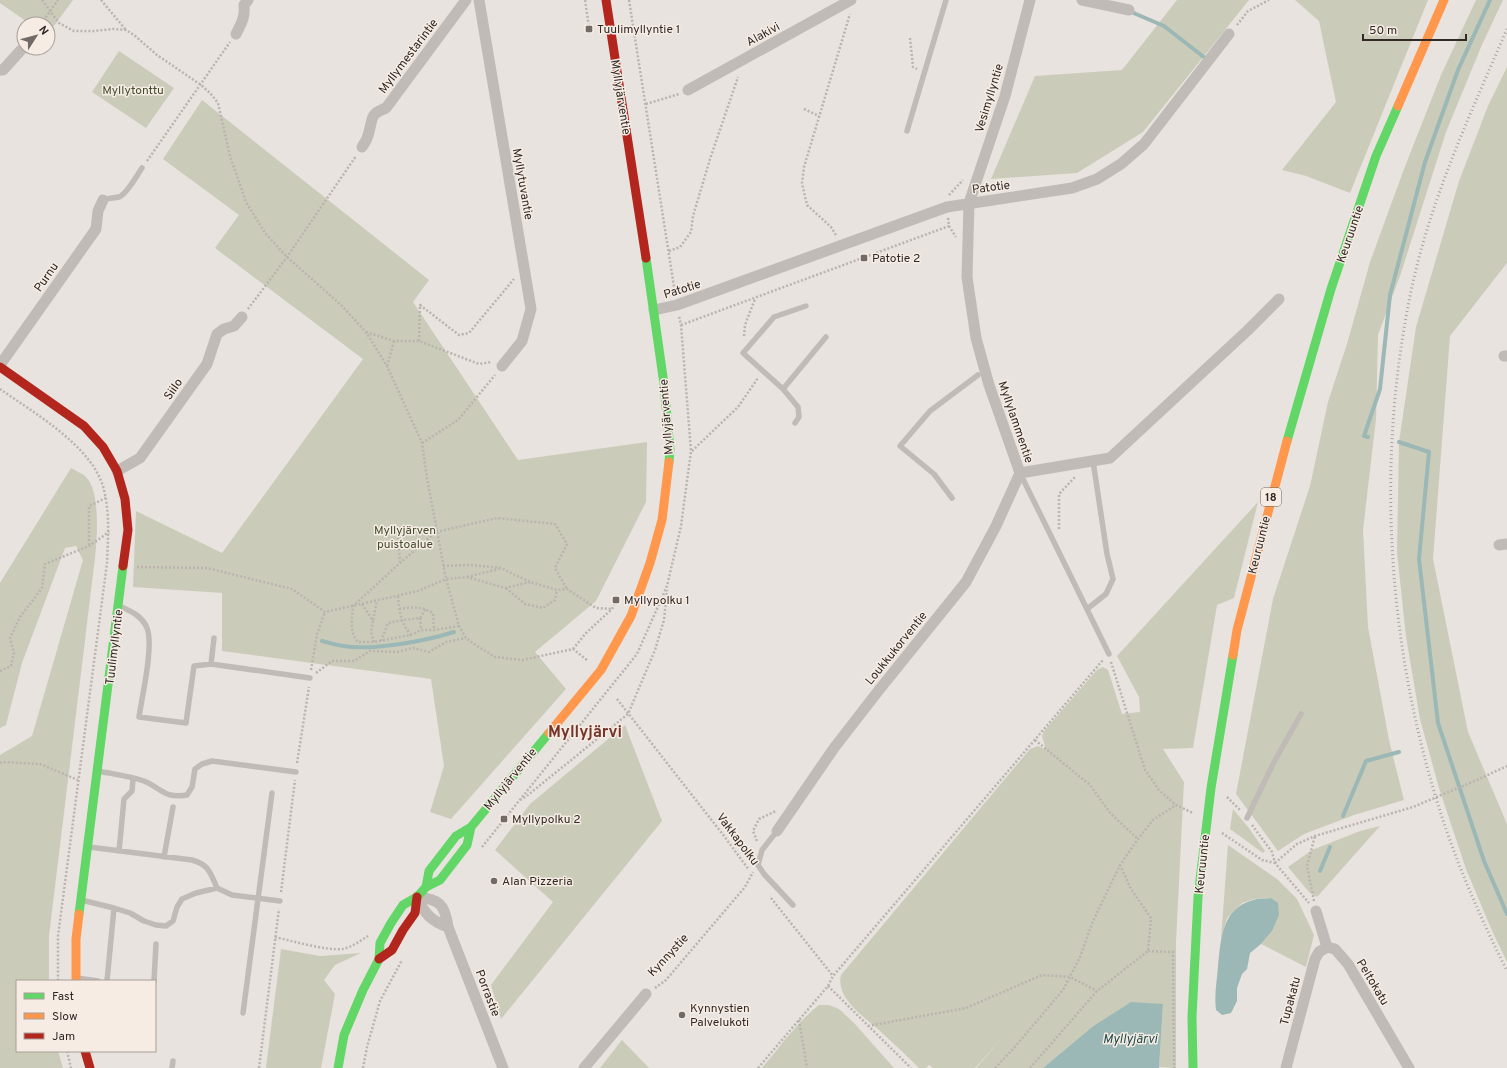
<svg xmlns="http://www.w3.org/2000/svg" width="1507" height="1068" viewBox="0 0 1507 1068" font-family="Overpass,sans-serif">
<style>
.green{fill:#caccb9}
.water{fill:#9cb8b6}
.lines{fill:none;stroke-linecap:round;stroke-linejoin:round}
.stream{stroke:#9cb8b6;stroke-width:4}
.path{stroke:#bab3af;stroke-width:2.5;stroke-dasharray:2 2;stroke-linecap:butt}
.lane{stroke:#c1bbb7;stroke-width:5.5}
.street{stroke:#c1bbb7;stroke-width:11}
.fast{stroke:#63d668;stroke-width:9}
.slow{stroke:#ff974d;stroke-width:9}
.jam{stroke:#b3261e;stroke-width:9}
.rail{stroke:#a9a4a1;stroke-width:3;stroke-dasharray:1 3;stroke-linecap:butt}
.poi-dot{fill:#716a66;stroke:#f6ece4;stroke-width:1.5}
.labels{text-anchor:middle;stroke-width:3;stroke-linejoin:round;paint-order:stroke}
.shield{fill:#f6ece4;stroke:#6c645f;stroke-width:1}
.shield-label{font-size:11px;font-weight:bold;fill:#312926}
.poi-label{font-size:12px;fill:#312926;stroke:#f6ece4;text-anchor:start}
.street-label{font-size:12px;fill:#312926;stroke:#f6ece4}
.park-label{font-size:12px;fill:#434c2d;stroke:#f6ece4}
.water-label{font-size:13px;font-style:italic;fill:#224c4c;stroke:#f6ece4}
.district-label{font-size:16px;font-weight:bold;fill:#75362a;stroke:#f6ece4}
</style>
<rect width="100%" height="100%" fill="#e8e3de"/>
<path class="green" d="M0 0H73L48 34V24H30L0 3Z
M1177 0H1249L1143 132 1077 173 991 179 1035 76 1122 70Z
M1295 0H1428L1350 193 1306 176 1282 170 1336 102 1319 21Z
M1476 0H1503L1481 47 1446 132 1401 273 1378 335 1376 419 1363 530 1368 627 1389 740 1404 800 1354 815 1304 834 1278 851 1236 794 1273 599 1310 486 1328 402 1347 344 1370 262 1404 169 1441 75Z
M119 51 174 88 146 128 92 92Z
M1507 67V263L1450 336 1433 559 1468 732 1507 824V962L1493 933 1466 869 1439 788 1420 719 1406 637 1397 552 1399 442 1416 327 1459 181 1488 106Z
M202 100 429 280 413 302 518 460 647 442 646 502 596 601 535 652 566 689 451 819 430 812 444 766 431 679 222 651V593L133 587 136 511 222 553 363 359 215 248 239 215 163 159Z
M71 468C75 470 81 473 85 476 101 490 97 538 95 558L49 936V981H17V1051H58L63 1068H0V755L32 736 83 560 76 546 65 548 22 663 6 725 0 728V583Z
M1258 502 1234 598 1217 605 1193 748 1163 749 1184 782 1176 942V1068L1159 1067 1163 1004 1092 1027 1043 1068H976L1002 1038 975 1068H933L929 1065 926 1068H919C907 1056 894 1044 881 1032 866 1018 835 999 841 975L1030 749 1038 746 1044 749 1045 746 1042 736 1044 731 1097 670 1103 667 1108 670 1122 714 1140 712 1139 697 1117 656Z
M625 725 662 821 501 1019 491 985 553 902 495 850 530 804Z
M1233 809 1248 827 1265 851 1263 853 1230 829Z
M1380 826 1317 897 1309 892 1288 867 1312 850 1360 831Z
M1228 845 1277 879 1297 899 1314 935 1306 967 1261 944 1272 931 1271 898 1254 899 1242 903 1227 918 1221 939Z
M281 949 320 956 361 953 335 965 324 980 335 994 321 1068H266Z
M819 1005H829L839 1009 855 1024 894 1068H762C779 1048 799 1020 819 1005Z
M622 1040 649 1068H600Z"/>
<path class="water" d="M1271 898 1278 903 1279 915 1272 931 1261 944 1250 953 1247 969 1242 974 1237 988V1001L1231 1013 1222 1015 1216 1010C1214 995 1217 981 1218 966 1221 940 1221 909 1253 900 1258 898 1265 899 1271 898Z
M1131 1002 1163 1004 1159 1068H1043L1092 1027Z"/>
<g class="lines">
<path class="stream" d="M1129 11 1164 26 1205 58
M1368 437 1364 436 1380 389 1390 295 1425 162 1458 70 1490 0
M1399 442 1429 452 1419 559 1438 723 1484 861 1507 914
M322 641C329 643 336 645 343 646 373 651 425 641 454 632
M1343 816 1366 761 1399 752
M1320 871 1330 847"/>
<path class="path" d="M42 0 59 23 74 31H94L113 29 126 30 134 35 157 55 201 85 210 93 218 103 230 156 246 202 265 233 287 257 341 305 366 332 387 366 422 443 427 478 446 579 467 577 505 588 530 582
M101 0 126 30
M585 0 590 34
M629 0 675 293
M41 24 58 0
M1237 25 1248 11 1269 0
M910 38 913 67 917 69
M646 104 679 94
M804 109 819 116
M147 161 230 42
M949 195 963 180
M948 218 949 226 956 237
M836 235 831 227 807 205 802 183 804 167 850 14
M669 251 680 247 691 232 693 216 710 159 738 77
M248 309 287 257 356 156
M681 325 949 226
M366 332 394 341H419L479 364 491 362
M744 336 745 325 755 299
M419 341 420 305 459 335 469 333 514 279
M387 366 394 341
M0 389C34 413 94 447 104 490 110 514 108 539 107 563L58 936V981
M422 443 458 420 495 375
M692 451 738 407 758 378
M1059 529V494L1075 477
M398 533 400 562
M89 545V506L106 498
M443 566 471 565 501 568 530 582 557 590 567 589 596 608 612 609
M137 567 207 568 292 589 325 612 418 591 446 579 459 626 466 638 474 644 495 657 522 660 573 649 588 661
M467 577 499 569
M506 588 525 604 543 608 555 600 557 590
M398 596C399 611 401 624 411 635
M362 604 373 621 371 632 374 642
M399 609C412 607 421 606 433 613L434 630
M420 618 421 630
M373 620 377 601
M459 626 434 630H421L411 635 374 642H358C349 633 352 617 353 606L400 563 436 532 497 518 555 524 567 544 555 568 567 589
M381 641 388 623 403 620 420 618 426 609
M573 649 586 633 612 609 616 600
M1111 662 1145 770 1159 790 1176 805 1193 813
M311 670 317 634 325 612
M0 671 11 666 14 653 10 638 20 617 42 588 45 564 89 546 109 532
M316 673 332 661H354L370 651 397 652 413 648 429 652 446 642 466 638
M617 699 724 836 749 870
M1035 740 1090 785 1111 814 1138 839
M0 763 2 762 40 764 78 780
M297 763 309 687
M1227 797 1240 810
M520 800 528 795 628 714 655 650 664 620 667 590
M1252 825 1272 852 1275 863 1309 903
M1222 833 1262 860 1275 863
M757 841 753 831 759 819 776 811
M482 847 637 654 667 586 681 526 691 451 681 325 679 316
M1275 863 1297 844 1315 836 1413 807 1477 780 1507 766
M281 892 295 780
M771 898 833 976
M1314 901 1307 866 1315 836
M275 937C292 941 327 951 343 949 352 947 360 941 368 936
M1148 951 1173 952 1174 1068
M828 986 911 1068
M655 988 666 980 745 887 753 872
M799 1020 807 1068
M868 1026 966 1008 1042 975 1070 977 1097 991
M67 1051 71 1068
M259 1068 279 909
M363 1068 367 1047 380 1001 402 960
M758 1068 828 986 833 976 1103 660
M995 1068 1013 1049 1063 990 1080 957 1093 921 1120 865 1138 839 1153 820 1176 805
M1030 1068 1097 991 1148 951 1151 918 1131 889 1120 865"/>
<path class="lane" d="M907 131 946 0
M103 200C109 198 114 198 119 197 127 194 137 175 142 168
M806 306 774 317 743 353 783 389 826 337
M783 389 798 407 799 417 795 423
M1020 473 1109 654
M952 498 934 474 900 446 930 411 978 375
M119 606C131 611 142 616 147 628 154 645 142 697 139 717L186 723 194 666 211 664 310 678
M1087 609 1106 594 1113 579 1107 554 1093 461
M211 664 214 638
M98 771C112 774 130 776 144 781 161 788 164 799 187 795L192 787 195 769 202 764 212 761 296 772
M1247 818 1273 764 1301 714
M777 831 762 850 758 865 764 874 793 905
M89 847 192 860C209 865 210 872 217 888
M119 851 124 799 132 791 133 779
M164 857 173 807
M81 900 114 908 107 981
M114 908 130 913 144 921 156 925 166 926 173 921 177 907 182 899 196 893 217 888 232 895 280 901
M77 978 98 981
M154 981 156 944
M243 1013 272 793
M172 1068 173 1061"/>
<path class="street" d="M479 0 531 309 522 341 502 366
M1082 0 1129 10
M236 34C242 22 245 18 244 5L248 0
M0 70H3L21 50
M688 90 851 0
M362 147C365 143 368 137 369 132 373 117 370 114 386 108L466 0
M654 310 677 305 947 207 1072 188 1097 179 1121 164 1144 144 1229 34
M1504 356H1507
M0 365 96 229 98 211 103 200
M117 471 140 458 207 364 217 334 224 329 234 326 242 317
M1020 473 989 385 976 338 967 277 969 203 1005 96 1030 0
M1020 473 1110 458 1248 330 1279 299
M1499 545 1507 544
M777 831 834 748 879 690 966 582 996 526 1020 473
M1316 911 1327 947
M448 927C431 921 424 913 417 897 439 899 445 904 448 927L503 1068
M1327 947 1335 949 1348 964 1409 1068
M584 1068 646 994
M1286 1068 1315 959 1319 952 1327 947"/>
<path class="fast" d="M646 258 664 384 670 450 669 462
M1287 441 1331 289 1376 156 1398 106
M426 887 440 880 467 845 471 827
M79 914 123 566
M338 1068 344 1035 363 990 379 959 380 943 391 923 403 905 417 897 426 887 429 871 456 836 471 827 549 733
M1193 1068 1192 1017 1198 897 1211 788 1233 655"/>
<path class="slow" d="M1398 106 1444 0
M1233 655 1237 630 1287 441
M549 733 601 670 631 616 650 563 662 520 669 462
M76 981V939L79 914"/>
<path class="jam" d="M606 0 646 258
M0 367 84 426 103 447 117 471 125 499 128 530 123 566
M379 959 392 950 403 930 415 913 417 897
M85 1051 90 1068"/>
<path class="rail" d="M1507 29C1471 112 1433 194 1413 282 1376 450 1386 634 1436 798 1454 858 1479 915 1507 971"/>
</g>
<g class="poi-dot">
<rect x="585" y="25" width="8" height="8" rx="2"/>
<rect x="860" y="254" width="8" height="8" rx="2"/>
<rect x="612" y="596" width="8" height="8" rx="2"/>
<rect x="500" y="815" width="8" height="8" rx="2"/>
<circle cx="494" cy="881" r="4"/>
<circle cx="682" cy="1015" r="4"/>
</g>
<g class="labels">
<rect class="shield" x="1261" y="488" width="20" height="18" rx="3"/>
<g class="shield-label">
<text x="1271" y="501">18</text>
</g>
<g class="poi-label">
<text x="597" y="33">Tuulimyllyntie 1</text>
<text x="872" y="262">Patotie 2</text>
<text x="624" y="604">Myllypolku 1</text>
<text x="512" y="823">Myllypolku 2</text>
<text x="502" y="885">Alan Pizzeria</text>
<text x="690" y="1012">Kynnystien<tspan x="690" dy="14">Palvelukoti</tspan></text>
</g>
<g class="street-label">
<text transform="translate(763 34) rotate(-29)" y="4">Alakivi</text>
<text transform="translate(408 56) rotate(-53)" y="4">Myllymestarintie</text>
<text transform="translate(621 97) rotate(81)" y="4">Myllyjärventie</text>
<text transform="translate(989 98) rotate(-73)" y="4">Vesimyllyntie</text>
<text transform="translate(523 184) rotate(80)" y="4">Myllytuvantie</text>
<text transform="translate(991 187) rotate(-7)" y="4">Patotie</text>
<text transform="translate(1350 234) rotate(-71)" y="4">Keuruuntie</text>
<text transform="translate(46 277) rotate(-55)" y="4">Purnu</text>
<text transform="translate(682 289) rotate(-17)" y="4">Patotie</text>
<text transform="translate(173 389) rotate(-55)" y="4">Siilo</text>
<text transform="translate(666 417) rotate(-94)" y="4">Myllyjärventie</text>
<text transform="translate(1016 422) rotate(71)" y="4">Myllylammentie</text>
<text transform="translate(1259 545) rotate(-76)" y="4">Keuruuntie</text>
<text transform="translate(114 647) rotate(-83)" y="4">Tuulimyllyntie</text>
<text transform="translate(896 648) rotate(-51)" y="4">Loukkukorventie</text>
<text transform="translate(510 779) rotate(-51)" y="4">Myllyjärventie</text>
<text transform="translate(738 839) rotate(53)" y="4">Vakkapolku</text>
<text transform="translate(1202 864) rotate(-84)" y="4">Keuruuntie</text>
<text transform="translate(668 955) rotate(-47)" y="4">Kynnystie</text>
<text transform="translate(1373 982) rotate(59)" y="4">Peltokatu</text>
<text transform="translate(488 993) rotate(69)" y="4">Porrastie</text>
<text transform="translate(1290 1001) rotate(-75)" y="4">Tupakatu</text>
</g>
<g class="park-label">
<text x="133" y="94">Myllytonttu</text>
<text x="405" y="534">Myllyjärven<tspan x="405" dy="14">puistoalue</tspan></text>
</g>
<g class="water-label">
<text x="1130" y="1043">Myllyjärvi</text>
</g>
<g class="district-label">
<text x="585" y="737">Myllyjärvi</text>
</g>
</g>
<rect x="16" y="980" width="140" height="72" fill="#f6ece4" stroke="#a79e98"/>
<rect x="24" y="993" width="20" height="6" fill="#63d668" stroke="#a79e98"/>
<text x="52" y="1000" font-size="12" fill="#312926">Fast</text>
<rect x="24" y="1013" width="20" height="6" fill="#ff974d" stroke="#a79e98"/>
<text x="52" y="1020" font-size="12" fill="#312926">Slow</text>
<rect x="24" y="1033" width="20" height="6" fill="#b3261e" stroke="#a79e98"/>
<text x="52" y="1040" font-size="12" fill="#312926">Jam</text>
<g transform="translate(36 36) rotate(54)"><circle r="19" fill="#f6ece4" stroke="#a79e98"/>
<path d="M0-3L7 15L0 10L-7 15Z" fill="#716a66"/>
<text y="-6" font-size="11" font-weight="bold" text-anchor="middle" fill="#312926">N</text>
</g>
<path d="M1363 34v6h103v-6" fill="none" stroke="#312926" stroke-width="2"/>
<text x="1369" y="34" font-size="12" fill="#312926" stroke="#f6ece4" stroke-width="3" paint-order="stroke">50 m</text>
</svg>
